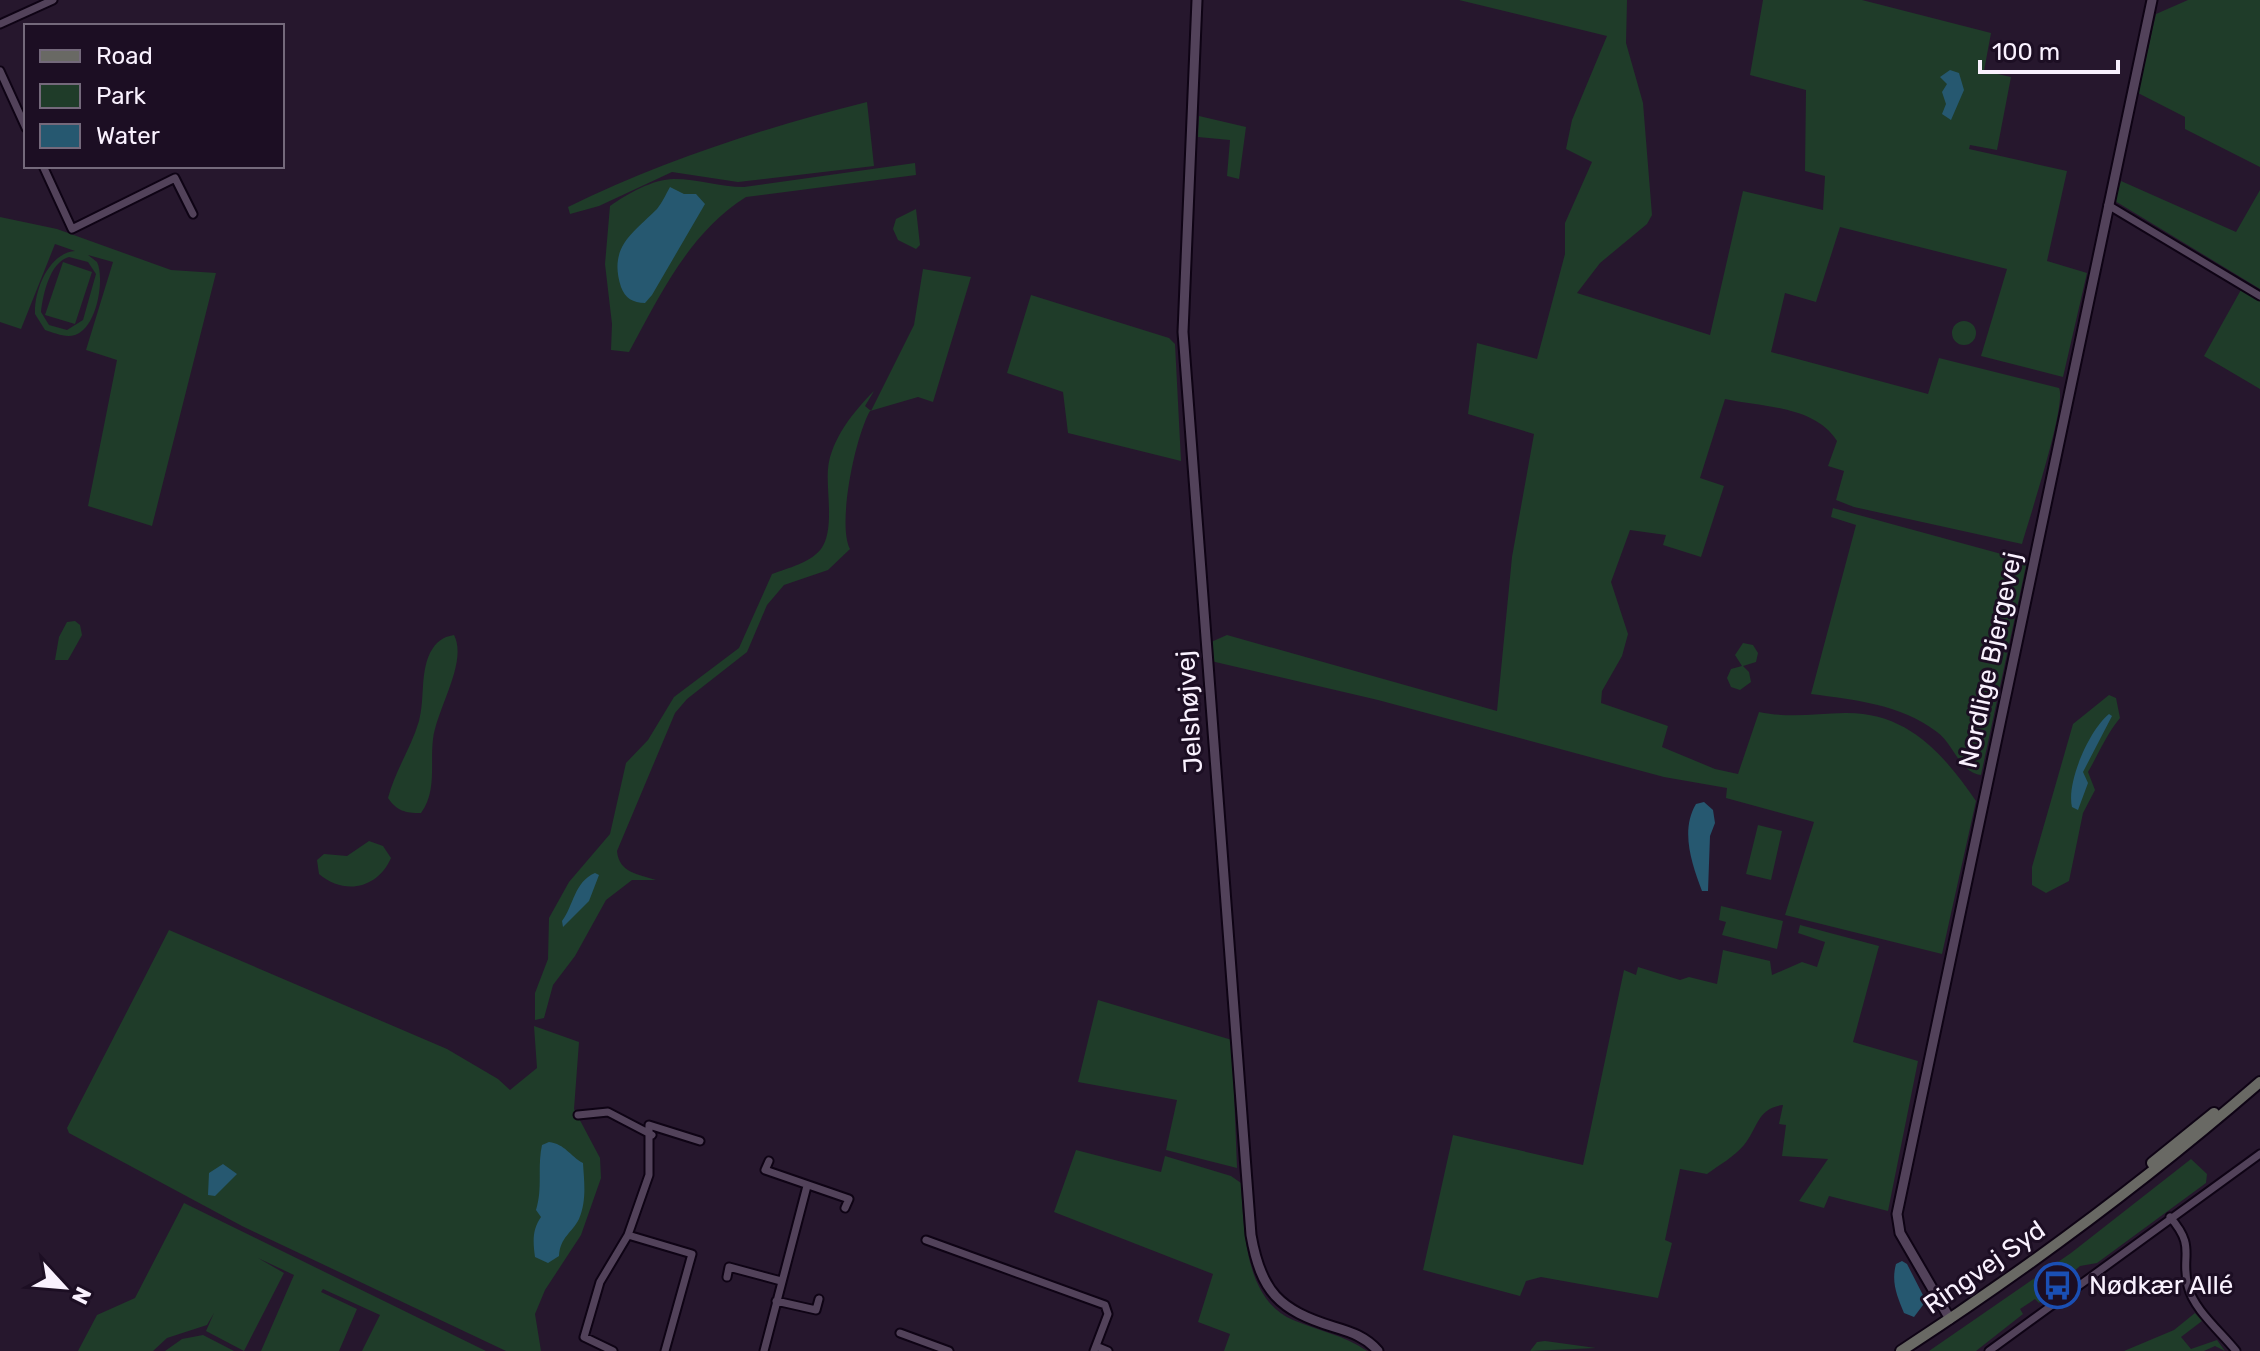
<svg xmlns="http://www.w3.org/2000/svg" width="2260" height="1351" viewBox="0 0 2260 1351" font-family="Rubik,sans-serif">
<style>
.green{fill:#1f3c29;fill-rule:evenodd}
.water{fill:#265870}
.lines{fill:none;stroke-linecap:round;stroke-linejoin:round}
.minor-casing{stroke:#0e0314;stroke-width:11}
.tertiary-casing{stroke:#0e0314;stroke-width:13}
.secondary-casing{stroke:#0e0314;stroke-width:14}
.minor{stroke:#52425a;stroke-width:7}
.tertiary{stroke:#52425a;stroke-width:9}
.secondary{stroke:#696964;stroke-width:10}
.labels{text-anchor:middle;stroke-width:6;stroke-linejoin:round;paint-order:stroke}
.street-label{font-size:26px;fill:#f9f1fe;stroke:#1c0e23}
.poi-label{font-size:26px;fill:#f9f1fe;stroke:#1c0e23;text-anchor:start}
</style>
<rect width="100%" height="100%" fill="#26172d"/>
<path class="green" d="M1459 0H1627L1626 43 1643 103 1652 215 1647 224 1600 263 1577 293 1710 335 1743 191 1823 210 1825 176 1805 171 1806 90 1750 75 1763 0H1862L1991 33 1984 71 2011 77 1997 150 1970 145 1969 149 2067 171 2047 261 2087 273 2063 377 1981 356 2007 269 1840 227 1816 302 1785 293 1771 352 1928 394 1939 358 2059 388C2067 404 2029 519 2022 544L1854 507 1836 500 1844 471 1828 466 1837 441C1815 406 1763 407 1725 399L1700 478 1724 486 1701 557 1663 545 1666 535 1630 530 1611 582 1628 634 1622 656 1602 691 1601 703 1668 726 1662 747 1715 769 1738 774 1759 712C1787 718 1815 714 1845 713 1907 712 1943 753 1976 801L1942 954 1785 915 1814 822 1726 798 1727 788 1664 777 1378 700 1211 661V642L1227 635 1497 711 1512 557 1534 434 1468 414 1477 343 1537 359 1565 254V223L1592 162 1566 149 1572 120 1607 36Z
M2188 0H2260V167L2185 129V117L2138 93 2156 14Z
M867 102 874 166 738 182 672 172 599 206 570 214 568 207C662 161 766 127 867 102Z
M1199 116 1246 127 1239 179 1227 176 1230 140 1198 137Z
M915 163 916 175 746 197C689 233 660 295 629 352L611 350 612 324 605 264 610 206C627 194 653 179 674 179 698 179 720 187 744 187Z
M2121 181 2236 232 2260 190V289L2115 201Z
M916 209 920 245 916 249 898 240 893 229 896 219Z
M0 217 57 229 171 270 216 273 152 526 88 506 117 360 86 350 113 262 88 255 97 262C105 279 97 328 75 335 65 338 55 333 45 330L35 314C34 290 49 253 75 251L55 244 21 329 0 322ZM69 257 88 262 96 274 83 320 67 330 49 325 41 312C43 294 50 262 69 257Z
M63 262 92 272 75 324 45 315Z
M923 269 971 277 933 402 918 397 870 411C855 437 837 525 850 549L828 570 784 585 767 605 747 652 687 699 675 713 617 851C619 873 638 874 656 880H632L606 900 575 956 553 985 544 1018 535 1020V993L548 959 549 918 569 882 610 834 626 763 648 740 674 697 739 648 772 574C788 568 810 563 821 549 835 530 826 491 828 469 831 439 854 411 874 391L865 406 871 411 914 325Z
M2242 288 2260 300V389L2204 356Z
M1031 295 1169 338 1175 344 1181 461 1068 433 1063 392 1007 373Z
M1952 333a12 12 0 1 1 24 0a12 12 0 1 1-24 0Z
M1833 508 2027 561 1981 775C1960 773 1953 743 1937 732 1900 704 1855 700 1811 694L1856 525 1831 517Z
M75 621 80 625 82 635 68 660H55L59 637 67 622Z
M454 635C468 662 437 708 433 739 430 764 437 791 421 813 405 813 397 811 388 798 395 771 411 748 419 721 425 699 420 674 430 653 436 642 442 637 454 635Z
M1743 643 1753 645 1758 653 1756 662 1743 666 1749 672 1751 682 1740 690 1731 687 1727 678 1731 669 1742 666 1735 655Z
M2109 695 2116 698 2120 718C2106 735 2099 753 2088 772L2095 790 2083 813 2069 881 2046 893 2032 885V867L2073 724Z
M1758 825 1782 831 1771 880 1746 874Z
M369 841 383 846 391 858C378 888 345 896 319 874L317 860 324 854 347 856Z
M1721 906 1783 921 1777 949 1722 935 1726 922 1719 920Z
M1800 925 1879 946 1853 1042 1918 1061 1888 1211 1829 1196 1824 1208 1799 1201 1828 1159 1782 1156 1786 1125 1779 1124 1783 1105C1757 1108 1758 1128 1744 1145 1734 1157 1719 1165 1707 1174L1680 1169 1665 1240 1672 1243 1658 1298 1541 1277 1526 1281 1520 1296 1423 1270 1453 1135 1583 1165 1624 970 1636 975 1638 967 1680 980 1689 977 1717 984 1723 950 1770 961 1772 975 1802 962 1817 967 1825 942 1798 933Z
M169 930 447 1049 498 1079 510 1090 537 1068 534 1026 579 1042 574 1109 600 1158 601 1178 581 1235 545 1290 535 1314 541 1351H506L242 1226 69 1133 67 1128Z
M1098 1000 1232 1040 1237 1168 1166 1150 1177 1100 1078 1082Z
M1076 1150 1161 1172 1165 1156 1231 1176 1241 1183C1244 1229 1244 1299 1293 1320 1319 1331 1344 1335 1367 1351H1224L1230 1334 1198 1322 1213 1274 1054 1212Z
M2191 1159 2207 1174 2206 1183 2097 1263 2080 1266 2039 1303 2035 1299 2020 1309 2023 1314 1976 1351H1929L2071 1253Z
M184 1203 486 1351H362L380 1315 323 1289 321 1292 357 1309 339 1351H261L294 1275 258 1258 284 1273 244 1351 206 1331 214 1313 207 1325 167 1338 153 1351H78L97 1315 135 1298Z
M2195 1313 2202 1321 2181 1337 2191 1349 2217 1340 2225 1351 2215 1346 2204 1351H2124L2174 1330Z
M203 1335 234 1351H165L182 1339Z
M1545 1341 1596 1348 1530 1351 1537 1342Z"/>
<path class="water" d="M1950 70 1959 73 1964 90 1951 120 1942 114 1946 104 1942 92 1947 84 1940 77Z
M670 187 684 194H696L705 204 652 295 645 303C633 303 625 298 621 287 608 247 633 233 657 209 662 203 666 194 670 187Z
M2109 714 2112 716 2083 772 2088 783 2078 810 2072 807C2066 782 2090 729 2109 714Z
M1704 802 1713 810 1715 823 1710 836 1708 891H1702C1692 864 1680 831 1696 804Z
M595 873 599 875 589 901 563 927 562 921C574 905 574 882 595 873Z
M549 1142C565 1144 570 1156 583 1163 584 1181 587 1200 579 1219 572 1233 560 1237 559 1256L548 1263 535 1257C533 1242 532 1230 541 1217L536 1210C543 1187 537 1168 542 1145Z
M223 1164 237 1174 215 1196 208 1195 209 1173Z
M1902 1261 1907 1264 1926 1301 1914 1317 1904 1313C1897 1296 1891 1282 1896 1264Z"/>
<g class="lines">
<defs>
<path id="minor" d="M0 24 53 0
M0 71 26 128
M43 166 72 229 175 178 193 214
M2108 205 2260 296
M578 1115 608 1112 652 1135
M769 1161 765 1170 849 1199 845 1208
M2170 1217C2197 1248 2180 1255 2188 1286 2193 1309 2222 1333 2236 1351
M926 1240 1105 1305 1108 1314 1094 1351
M727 1277 729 1267 781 1281
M776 1301 816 1310 819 1299
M900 1333 949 1351
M1096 1346 1108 1351
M613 1351 584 1337 600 1282 628 1235
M665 1351 692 1254 628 1235 649 1175V1125L700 1141
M764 1351 807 1186
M1989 1351 2260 1154"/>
<path id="tertiary" d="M1197 0 1183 332 1251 1235C1261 1292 1279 1310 1334 1327 1351 1332 1366 1337 1378 1351
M1950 1319 1900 1233 1897 1214 2152 0"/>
<path id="secondary" d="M2152 1163 2214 1113
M1901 1351C2027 1269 2147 1180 2260 1082"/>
</defs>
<use href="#minor" class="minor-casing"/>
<use href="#tertiary" class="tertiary-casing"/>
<use href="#secondary" class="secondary-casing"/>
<use href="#minor" class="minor"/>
<use href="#tertiary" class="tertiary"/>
<use href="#secondary" class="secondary"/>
</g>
<defs>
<symbol id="bus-ring" viewBox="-11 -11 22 22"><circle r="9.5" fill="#1c0e23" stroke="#1a4fb4" stroke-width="1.5"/><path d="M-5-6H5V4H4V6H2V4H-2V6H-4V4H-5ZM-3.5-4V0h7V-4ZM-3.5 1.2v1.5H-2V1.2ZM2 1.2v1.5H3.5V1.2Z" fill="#1a4fb4"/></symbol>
</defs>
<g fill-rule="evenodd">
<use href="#bus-ring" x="2032" y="1260" width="51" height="51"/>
</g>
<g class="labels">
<g class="street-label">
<text transform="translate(1990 660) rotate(-78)" y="9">Nordlige Bjergevej</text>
<text transform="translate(1189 712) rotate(-94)" y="9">Jelshøjvej</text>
<text transform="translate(1984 1267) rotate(-35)" y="9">Ringvej Syd</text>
</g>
<g class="poi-label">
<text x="2089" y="1294">Nødkær Allé</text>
</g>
</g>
<rect x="24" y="24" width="260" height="144" fill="#1c0e23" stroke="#74697b" stroke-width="2"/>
<rect x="40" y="50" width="40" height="12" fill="#696964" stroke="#74697b" stroke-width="2"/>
<text x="96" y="64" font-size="24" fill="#f9f1fe">Road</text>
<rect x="40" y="84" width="40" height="24" fill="#1f3c29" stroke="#74697b" stroke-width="2"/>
<text x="96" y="104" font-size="24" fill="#f9f1fe">Park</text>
<rect x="40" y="124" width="40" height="24" fill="#265870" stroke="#74697b" stroke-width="2"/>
<text x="96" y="144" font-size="24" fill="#f9f1fe">Water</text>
<g transform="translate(64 1287) rotate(116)" stroke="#1c0e23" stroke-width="6" paint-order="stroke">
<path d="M0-6L14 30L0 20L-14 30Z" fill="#f9f1fe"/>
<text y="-12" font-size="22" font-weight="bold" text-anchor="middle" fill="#f9f1fe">N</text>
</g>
<path d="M1980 60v12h138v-12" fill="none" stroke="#f9f1fe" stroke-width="4"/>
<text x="1992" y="60" font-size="24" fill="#f9f1fe" stroke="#1c0e23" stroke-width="6" paint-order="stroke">100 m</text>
</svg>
